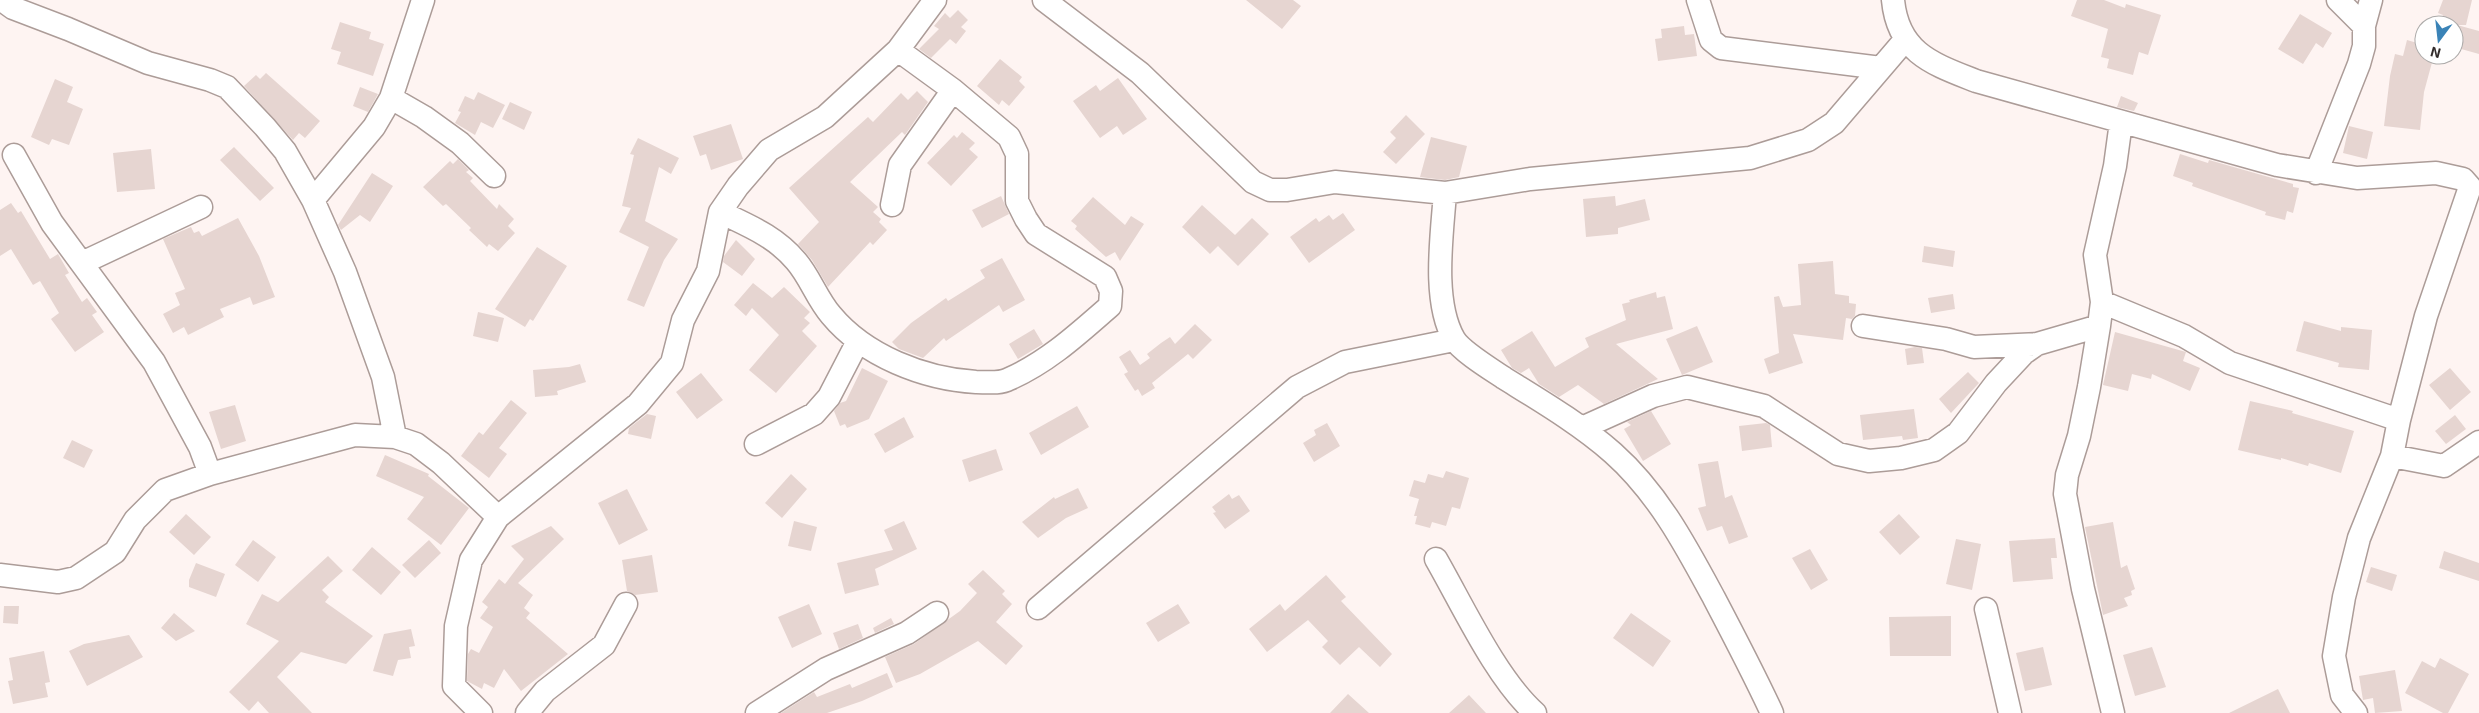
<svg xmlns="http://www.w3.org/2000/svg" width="2479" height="713" viewBox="0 0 2479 713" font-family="'Exo 2',sans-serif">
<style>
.building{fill:#e6d5d1}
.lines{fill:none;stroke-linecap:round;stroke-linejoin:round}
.street-casing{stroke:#ac9c98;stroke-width:25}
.street{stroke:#fff;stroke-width:22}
</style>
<rect width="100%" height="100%" fill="#fef4f2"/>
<path class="building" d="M1246 0H1293L1301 6 1282 29Z
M2077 0H2104L2125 8 2126 4 2161 15 2148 55 2139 52 2133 75 2107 68 2109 59 2101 57 2108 29 2071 16Z
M2443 0H2472L2466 25H2457L2479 31V54L2454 47V25H2441L2443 15 2438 13Z
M958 10 968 20 961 27 966 31 956 44 950 39 931 58 919 49 939 29 934 26 945 13 950 18Z
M2300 14 2332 33 2323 48 2316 43 2303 64 2278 49Z
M340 22 371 32 369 39 384 44 373 76 337 64 341 52 331 49Z
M1684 26 1685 35 1694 34 1697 56 1658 61 1655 39 1662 38 1661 29Z
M2407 40 2424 45V55H2434L2424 92 2420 130 2384 126 2390 76 2395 54 2403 56Z
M1000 59 1022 77 1019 81 1025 87 1009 106 1002 100 999 105 977 86Z
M266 73 320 121 305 138 299 133 293 140 244 86 256 75 260 79Z
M1118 78 1147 119 1123 135 1117 126 1100 138 1073 101 1096 85 1100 91Z
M55 79 73 87 67 102 83 109 69 145 52 139 49 145 31 137Z
M360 87 378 94 368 112 353 106Z
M917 91 928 102 905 135 902 132 850 182 878 207 873 212 881 219 879 222 887 230 873 245 870 242 828 287 812 260 798 244 819 222 789 188 868 117 873 122 901 93 908 100Z
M478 92 505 105 493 128 481 122 475 135 455 123 461 112 458 111 465 96 474 100Z
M2121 96 2138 103 2134 111 2117 107Z
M510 102 532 112 524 130 502 119Z
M1406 115 1425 134 1396 164 1383 152 1396 138 1390 132Z
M731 124 743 159 711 170 706 154 700 156 693 136Z
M2349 126 2373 132 2367 159 2343 153Z
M962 132 975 143 969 149 978 157 951 186 927 163 954 135 957 138Z
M1431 137 1467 146 1459 177 1445 180 1420 177Z
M638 138 679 158 671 174 659 167 645 221 678 239 664 260 644 307 627 300 649 247 619 232 631 208 622 206 634 155 630 154Z
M234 147 274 188 260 201 220 160Z
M151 149 155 189 117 192 113 153Z
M2180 154 2208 163 2209 160 2293 184V187L2299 188 2293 213 2287 211 2285 220 2265 215 2266 212 2192 186 2193 183 2173 176Z
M458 159 469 170 466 172 473 178 470 181 497 209 499 204 514 219 508 226 515 233 498 251 489 244 487 247 469 230 471 228 446 204 443 206 423 187 450 161 453 164Z
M372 173 393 186 370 222 360 215 341 230 338 225Z
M1001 196 1009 214 982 228 972 210Z
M1615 196 1616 206 1645 199 1650 220 1618 228V234L1586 237 1583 199Z
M1093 197 1125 225 1131 216 1144 224 1120 261 1115 252 1106 257 1075 229 1077 226 1071 221Z
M11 203 18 213 21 211 50 259 58 254 69 273 65 275 82 302 87 298 97 312 92 315 104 332 75 352 51 319 59 313 40 281 33 285 11 249 0 256V210Z
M1202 205 1235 235 1252 218 1269 234 1238 266 1218 246 1210 254 1182 227Z
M1343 213 1355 230 1309 263 1290 237 1316 218 1319 222 1329 215 1333 220Z
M238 218 259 256 275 297 253 305 250 297 220 309 224 317 188 335 184 327 173 333 163 314 180 305 175 293 185 289 163 239 191 227 194 233 199 231 202 236Z
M736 240 755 259 742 276 723 262 724 256Z
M1924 246 1955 251 1953 267 1922 262Z
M537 247 567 266 533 321 530 319 525 327 495 309Z
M1002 258 1025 300 1003 312 999 305 946 341 944 338 923 358 899 349 892 342 911 323 946 298 948 301 985 278 980 270Z
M1833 261 1835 294 1849 296V303L1856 304 1855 316 1852 319 1846 318 1843 340 1793 334 1803 363 1769 374 1764 359 1779 353 1774 297 1779 296 1783 307 1801 305 1798 264Z
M753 283 772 298 784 287 810 312 804 318 810 323 802 331 817 346 776 393 749 370 779 335 752 308 746 316 734 305Z
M1656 292 1657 298 1665 296 1673 329 1616 344 1658 379 1604 404 1578 385 1559 397 1539 384 1529 368 1521 373 1512 368 1501 350 1532 331 1555 367 1589 347 1585 338 1626 320 1622 304 1630 302 1629 300Z
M1953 294 1955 309 1931 313 1928 298Z
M478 312 504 318 498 342 473 336Z
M2304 321 2341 331V327L2372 330 2369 370 2338 367 2339 363 2296 351Z
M1195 324 1212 340 1193 359 1188 354 1152 383 1155 388 1142 396 1138 389 1135 391 1124 374 1128 372 1119 357 1130 350 1140 365 1150 358 1147 354 1161 343 1170 337 1175 344Z
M1697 326 1713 362 1682 375 1666 339Z
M1034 329 1043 344 1018 359 1009 344Z
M2115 332 2186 352 2183 361 2200 368 2190 391 2152 374 2151 379 2132 374 2128 391 2103 385Z
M1915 347 1922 348 1924 363 1907 365 1905 349Z
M580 364 586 382 557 391 558 395 535 397 533 370 569 367Z
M862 368 888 381 869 419 847 428 845 424 840 426 834 411 840 403 846 401Z
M2450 368 2471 392 2450 410 2429 385Z
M1968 372 1979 383 1951 413 1939 399Z
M701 373 723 400 697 419 676 392Z
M511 400 527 413 499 448 507 454 489 478 461 456 479 432 483 435Z
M2250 401 2293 411 2292 413 2354 431 2341 473 2309 463 2308 466 2281 458V460L2238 450Z
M235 405 246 441 221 449 209 412Z
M1077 406 1089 427 1041 455 1029 433Z
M1914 409 1918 438 1903 440 1902 436 1863 440 1860 415Z
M1651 411 1671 444 1643 461 1624 429 1631 425 1627 422Z
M647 414 656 416 651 439 628 434 629 428Z
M2455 415 2466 429 2446 444 2435 431Z
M904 417 914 437 885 453 874 434Z
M1327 423 1340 446 1314 462 1303 443 1316 435 1314 430Z
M1766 423 1770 425 1772 447 1742 451 1739 426Z
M72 440 93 450 84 468 63 458Z
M996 449 1003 470 969 482 962 460Z
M385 455 429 474 428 476 469 508 441 545 407 519 424 497 376 476Z
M1718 461 1725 498 1732 495 1748 537 1729 544 1722 526 1707 531 1698 508 1706 506 1698 464Z
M1446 471 1469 478 1460 509 1452 507 1446 526 1432 522 1430 528 1415 524 1417 516H1414L1419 499 1409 496 1414 480 1425 483 1428 474 1443 478Z
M791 474 807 489 782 518 765 503Z
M1078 488 1088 508 1066 518 1038 538 1022 522 1054 497 1055 499Z
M627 489 648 530 619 545 598 503Z
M1229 494 1232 499 1239 495 1250 511 1225 529 1213 513 1216 512 1212 507Z
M186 514 211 537 194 555 169 532Z
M1899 514 1920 537 1900 555 1879 532Z
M794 521 817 527 811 551 788 546Z
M904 521 917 549 875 569 879 585 845 594 837 563 893 550 884 530Z
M2113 522 2121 568 2127 565 2135 589 2131 591 2132 595 2124 598 2128 606 2103 615 2085 527Z
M551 526 564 539 518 583 533 595 524 608 530 613 526 618 568 654 521 691 504 669 494 688 484 683 482 689 467 681 468 654 471 649 479 653 493 627 480 618 488 607 482 602 499 579 505 584 524 559 511 546Z
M2055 538 2057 558H2051L2053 579 2013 582 2009 541Z
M1956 539 1981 544 1972 590 1946 584Z
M253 540 276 557 258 582 235 565Z
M429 540 441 553 415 578 402 565Z
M372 547 401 572 381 595 352 570Z
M1810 549 1828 580 1811 590 1792 558Z
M2444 551 2479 563V581L2439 568Z
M652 555 658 592 635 595 627 591 622 560Z
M328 556 343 571 322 590 329 597 325 602 373 636 346 664 301 652 277 677 312 713H269L258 701 249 711 229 692 279 641 246 624 262 594 278 602Z
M196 563 225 574 216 597 189 587V580Z
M2371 567 2397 575 2392 591 2366 582Z
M983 570 1005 591 1002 594 1012 604 996 622 1023 646 1006 665 978 641 920 674 896 683 885 657 914 644 960 611 977 593 968 584Z
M1326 575 1346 597 1341 601 1392 654 1380 667 1359 647 1340 665 1322 647 1328 641 1308 620 1267 652 1249 629 1280 604 1285 611Z
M809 604 822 634 792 648 778 617Z
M1178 604 1190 623 1158 642 1146 623Z
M4 606H19L18 624 3 623Z
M174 613 195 631 176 641 161 628Z
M1631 613 1671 641 1653 667 1613 638Z
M1951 616V656H1890L1889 617Z
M891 618 894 624 875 633 873 628Z
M858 624 863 638 839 649 833 633Z
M411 629 415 646 409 647 411 658 398 660 393 676 373 671 384 634Z
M129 635 143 657 87 686 69 651 84 644Z
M2043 647 2052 685 2025 691 2016 653Z
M2152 647 2166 687 2135 696 2123 655Z
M44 651 50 682 45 683 48 697 13 704 8 681 13 680 9 658Z
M2440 658 2469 674 2448 713H2443L2405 693 2422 661 2435 668Z
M2395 670 2402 711 2375 713 2373 698 2363 700 2359 676Z
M887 673 893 687 862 701 827 713H781L814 692 817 697 850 684 852 688Z
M2278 689 2290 713H2229Z
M1348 694 1369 713H1330Z
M1469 695 1486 713H1449Z"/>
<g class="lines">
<defs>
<path id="street" d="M2 0 13 8 68 29 148 63 210 80 227 87 265 127 285 151 313 200 345 272 383 377 395 437
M1044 0 1140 73 1253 182 1270 190H1287L1335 182 1445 193 1530 179 1750 158 1808 140 1834 123 1905 40
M1698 0 1711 40 1721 48 1881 68
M1893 0C1898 53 1933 64 1976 81L2277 165 2357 178 2436 173 2463 179 2470 187 2426 316 2399 420 2392 456 2359 538 2344 597 2334 656 2342 695 2356 713
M2364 26 2371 0
M391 98 424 117 460 143 494 176
M14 155 52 223 154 362 200 447 210 474
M2316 173 2359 64 2364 46V26L2338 0
M1445 193C1442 235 1432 301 1454 339 1461 351 1492 370 1504 378 1541 401 1580 424 1613 453 1658 493 1686 546 1714 598 1734 636 1754 674 1772 713
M313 200 374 127 391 98 423 0
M892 205 900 165 953 90
M720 212C749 226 775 236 796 261 810 277 817 299 831 315 865 356 924 379 976 382 986 382 1000 384 1009 379 1048 362 1079 333 1110 306L1111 291 1105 277 1036 234 1026 219 1017 201V154L1009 137 953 90 898 50
M82 263 201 207
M2102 302 2184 336 2230 363 2399 420
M1863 326 1946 339 1974 347 2037 344
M1582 428 1653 396 1687 387 1764 406 1838 454 1869 461 1901 458 1934 450 1958 433 1996 383 2024 353 2037 344 2099 326
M756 444 814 414 829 397 858 341
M2392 456 2444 466 2479 442
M1436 559C1463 606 1496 678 1535 713
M0 575 58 582 76 578 115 552 135 520 165 490 210 474 355 435 395 437 416 444 441 463 498 517
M1038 608 1297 387 1345 362 1454 340
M1986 609 2010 713
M481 713 454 686 456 626 471 560 498 517 638 404 672 363 683 320 708 271 720 212 738 186 769 150 825 117 898 50 935 0
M527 713 545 691 604 645 626 604
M757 713 826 669 907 633 937 613
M2113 713 2083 589 2065 494 2067 475 2079 436 2089 387 2099 326 2102 302 2095 255 2115 166 2121 122"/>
</defs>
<use href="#street" class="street-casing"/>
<use href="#street" class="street"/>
</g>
<g transform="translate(2439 40) rotate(195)"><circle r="24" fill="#ffffff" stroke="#adabaa"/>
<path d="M0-4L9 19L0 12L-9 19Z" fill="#3a83b7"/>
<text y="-8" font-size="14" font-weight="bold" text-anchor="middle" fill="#322c2b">N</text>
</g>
</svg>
